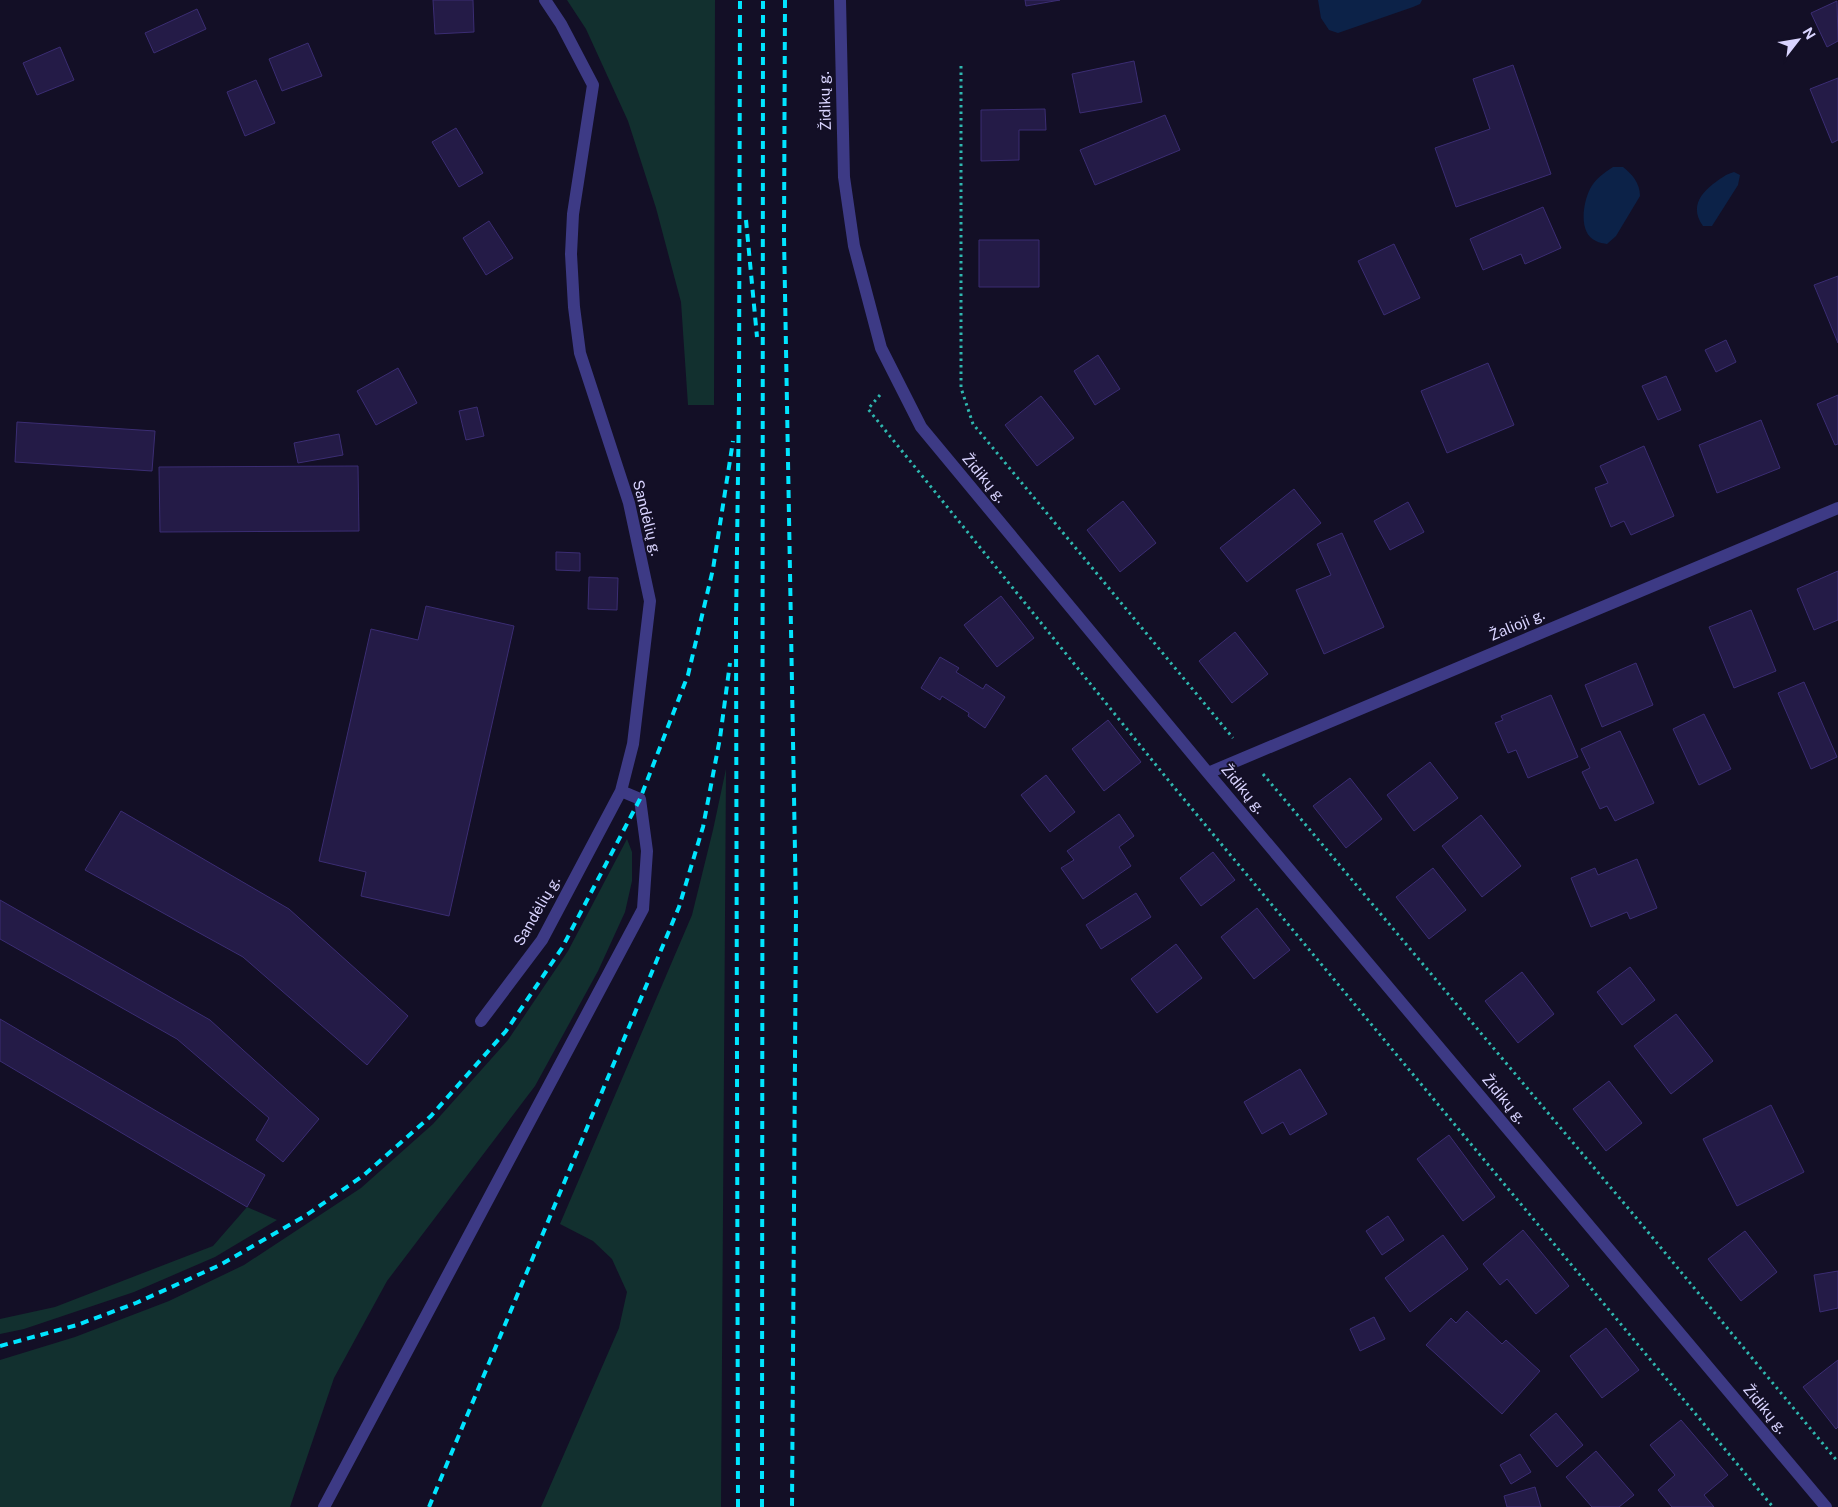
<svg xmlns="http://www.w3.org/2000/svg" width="1838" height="1507" viewBox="0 0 1838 1507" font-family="'Public Sans',sans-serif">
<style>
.green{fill:#12302f}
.water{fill:#0c2248}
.building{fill:#241b47;stroke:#3b2d73}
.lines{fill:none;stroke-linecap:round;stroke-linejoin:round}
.path{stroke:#2fb8b0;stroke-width:3;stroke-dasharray:2.5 4;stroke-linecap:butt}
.street{stroke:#3d3a85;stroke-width:12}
.rail{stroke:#00e5ff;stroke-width:4;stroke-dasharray:8 6;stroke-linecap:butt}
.labels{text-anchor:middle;stroke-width:4;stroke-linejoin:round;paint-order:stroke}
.street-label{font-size:15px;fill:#d9d4ff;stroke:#130f26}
</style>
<rect width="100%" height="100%" fill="#130f26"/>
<path class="green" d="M567 0H715L714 405H688L681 302 656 208 628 121 586 29Z
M726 769 721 1507H541L619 1328 627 1292 612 1259 593 1241 560 1224 692 915 713 830Z
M627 839 632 852V881L625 912 598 971 535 1086 387 1281 334 1378 290 1507H0V1360L75 1337 169 1301 244 1265 361 1188 433 1124 508 1040 568 951Z
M247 1207 277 1220 215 1257 134 1292 24 1329 0 1334V1319L55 1307 213 1246Z"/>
<path class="water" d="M1318 0H1422L1420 4 1413 7 1338 33 1329 30 1321 18Z
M1613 167H1623C1632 174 1640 183 1640 196L1616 236 1607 244C1604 243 1599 243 1596 241 1578 233 1583 203 1590 189 1595 179 1604 173 1613 167Z
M1734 172 1740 175 1738 185 1712 226H1703C1691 209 1698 196 1713 184 1720 179 1726 174 1734 172Z"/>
<path class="building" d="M433 0H473L474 32 435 34Z
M1025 0H1060L1026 6Z
M1837 1 1838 41 1827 47 1811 13Z
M197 9 206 29 154 53 145 33Z
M308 43 322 76 282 91 269 59Z
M60 47 74 80 37 95 23 63Z
M1134 61 1142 102 1080 113 1072 74Z
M1513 65 1551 174 1456 207 1435 148 1490 129 1473 79Z
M1838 78V140L1832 143 1810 89Z
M256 80 275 123 245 136 227 92Z
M1045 109 1046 130H1019V160L981 161V110Z
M1165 115 1180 150 1095 185 1080 150Z
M456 128 483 173 459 187 432 142Z
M1543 207 1561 248 1525 264 1521 254 1483 270 1470 239Z
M489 221 513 258 486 275 463 238Z
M979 240H1039V287H979Z
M1394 244 1420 298 1384 315 1358 261Z
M1838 276V343L1814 285Z
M1726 340 1736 362 1716 372 1705 350Z
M1098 355 1120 389 1095 405 1074 371Z
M1488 363 1514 425 1447 453 1421 391Z
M398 368 417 403 376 425 357 391Z
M1666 376 1681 410 1658 420 1642 386Z
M1838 395V444L1835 445 1817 404Z
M1041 396 1074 438 1037 466 1005 425Z
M477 407 484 436 466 440 459 411Z
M1761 420 1780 468 1717 493 1699 445Z
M17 422 155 431 152 471 15 462Z
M339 434 343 455 298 463 294 443Z
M1644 446 1674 516 1631 535 1624 521 1611 527 1595 488 1608 483 1600 466Z
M358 466 359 531 160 532 159 467Z
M1294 489 1321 523 1247 582 1220 548Z
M1123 501 1156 543 1120 572 1087 530Z
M1408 502 1424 532 1390 550 1374 521Z
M1342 533 1384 627 1324 654 1296 590 1331 575 1317 544Z
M556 552 580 553V571L556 570Z
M1838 571V620L1814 630 1797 589Z
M589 577 618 578 617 610 588 609Z
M1001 596 1034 638 997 667 964 625Z
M426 606 514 626 449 916 361 896 366 872 319 861 371 629 418 640Z
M1751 610 1776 671 1734 688 1709 627Z
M1235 632 1268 674 1232 703 1199 661Z
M940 657 959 668 956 672 983 689 986 684 1005 697 985 728 968 716 969 713 942 696 940 700 921 688Z
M1636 663 1653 705 1602 727 1585 685Z
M1804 682 1837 757 1811 769 1778 693Z
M1551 695 1578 757 1528 778 1516 750 1508 753 1495 723 1503 720 1501 716Z
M1704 714 1731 769 1699 785 1673 729Z
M1108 720 1141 762 1104 791 1072 749Z
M1620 731 1654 803 1615 821 1607 806 1600 809 1582 772 1590 768 1581 749Z
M1430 762 1458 798 1414 831 1387 795Z
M1046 775 1075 812 1050 832 1021 795Z
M1350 778 1382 819 1346 848 1313 806Z
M121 811 289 909 408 1016 367 1065 243 957 85 870Z
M1119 814 1134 836 1119 847 1131 866 1083 899 1061 868 1074 860 1067 851Z
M1481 815 1521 866 1482 897 1442 846Z
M1213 852 1235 880 1201 906 1180 878Z
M1637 859 1657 908 1630 919 1627 912 1591 927 1571 878 1595 868 1598 875Z
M1433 868 1466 910 1429 939 1396 897Z
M1136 893 1151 917 1101 949 1086 925Z
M0 900 210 1020 319 1119 283 1162 256 1140 269 1118 177 1039 0 939Z
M1257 908 1290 950 1254 979 1221 937Z
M1176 944 1202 978 1157 1013 1131 979Z
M1630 967 1655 1000 1622 1025 1597 992Z
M1522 972 1554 1014 1518 1043 1485 1001Z
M1676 1014 1713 1061 1671 1094 1634 1046Z
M0 1019 265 1175 247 1207 0 1061Z
M1300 1069 1327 1114 1290 1135 1283 1122 1262 1134 1244 1102Z
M1609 1081 1642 1123 1606 1151 1573 1109Z
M1771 1105 1804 1172 1737 1206 1703 1139Z
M1449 1135 1495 1197 1463 1221 1417 1159Z
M1388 1216 1404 1240 1382 1255 1366 1231Z
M1523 1230 1569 1286 1536 1314 1507 1279 1500 1285 1483 1264Z
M1745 1231 1777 1272 1741 1301 1708 1259Z
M1443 1235 1468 1269 1410 1312 1385 1278Z
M1838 1271V1308L1820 1312 1814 1275Z
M1467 1311 1502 1344 1506 1340 1540 1371 1502 1414 1426 1345 1451 1318 1456 1323Z
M1374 1317 1385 1339 1360 1351 1350 1329Z
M1606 1328 1639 1370 1602 1398 1570 1356Z
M1838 1360V1427L1836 1429 1803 1387Z
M1556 1413 1583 1445 1557 1467 1530 1435Z
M1681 1420 1728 1475 1704 1495 1714 1507H1672L1658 1490 1675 1475 1650 1445Z
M1596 1451 1634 1495 1619 1507H1592L1566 1477Z
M1520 1454 1531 1472 1511 1484 1500 1465Z
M1535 1487 1541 1507H1507L1504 1496Z"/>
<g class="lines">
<path class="path" d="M961 66V388L973 424 1233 738
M880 395 868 409 1173 786 1773 1507
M1263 774 1633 1214 1838 1462"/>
<path class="street" d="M840 0 844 177 854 246 881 348 921 427 1208 773 1826 1507
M1208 773 1838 508
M481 1021 542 940 621 791 633 744 650 601 629 503 580 353 574 307 571 254 573 214 593 85 561 24 545 0
M324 1507 643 909 647 851 640 799 621 791"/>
<path class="rail" d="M785 0 784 237 796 908 792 1507
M746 220 757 337
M0 1346 77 1325 136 1303 220 1265 305 1216 364 1175 431 1116 506 1031 562 948 640 799 688 675 713 569 733 441
M429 1507 679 907 703 827 720 738 730 663
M738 1507 736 623 739 400 740 0
M762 1507 763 0"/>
</g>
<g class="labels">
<g class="street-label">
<text transform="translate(825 101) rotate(-92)" y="5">Židikų g.</text>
<text transform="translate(984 478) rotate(50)" y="5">Židikų g.</text>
<text transform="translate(647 518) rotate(76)" y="5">Sandėlių g.</text>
<text transform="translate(1517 625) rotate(-23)" y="5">Žalioji g.</text>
<text transform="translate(1243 789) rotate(50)" y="5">Židikų g.</text>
<text transform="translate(537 911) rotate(-60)" y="5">Sandėlių g.</text>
<text transform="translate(1504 1099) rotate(50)" y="5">Židikų g.</text>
<text transform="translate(1765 1409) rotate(50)" y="5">Židikų g.</text>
</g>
</g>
<g transform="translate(1798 40) rotate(59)" stroke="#130f26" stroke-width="4" paint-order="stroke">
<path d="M0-4L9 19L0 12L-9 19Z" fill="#d9d4ff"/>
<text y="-8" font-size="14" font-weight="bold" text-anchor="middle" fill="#d9d4ff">N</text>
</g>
</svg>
